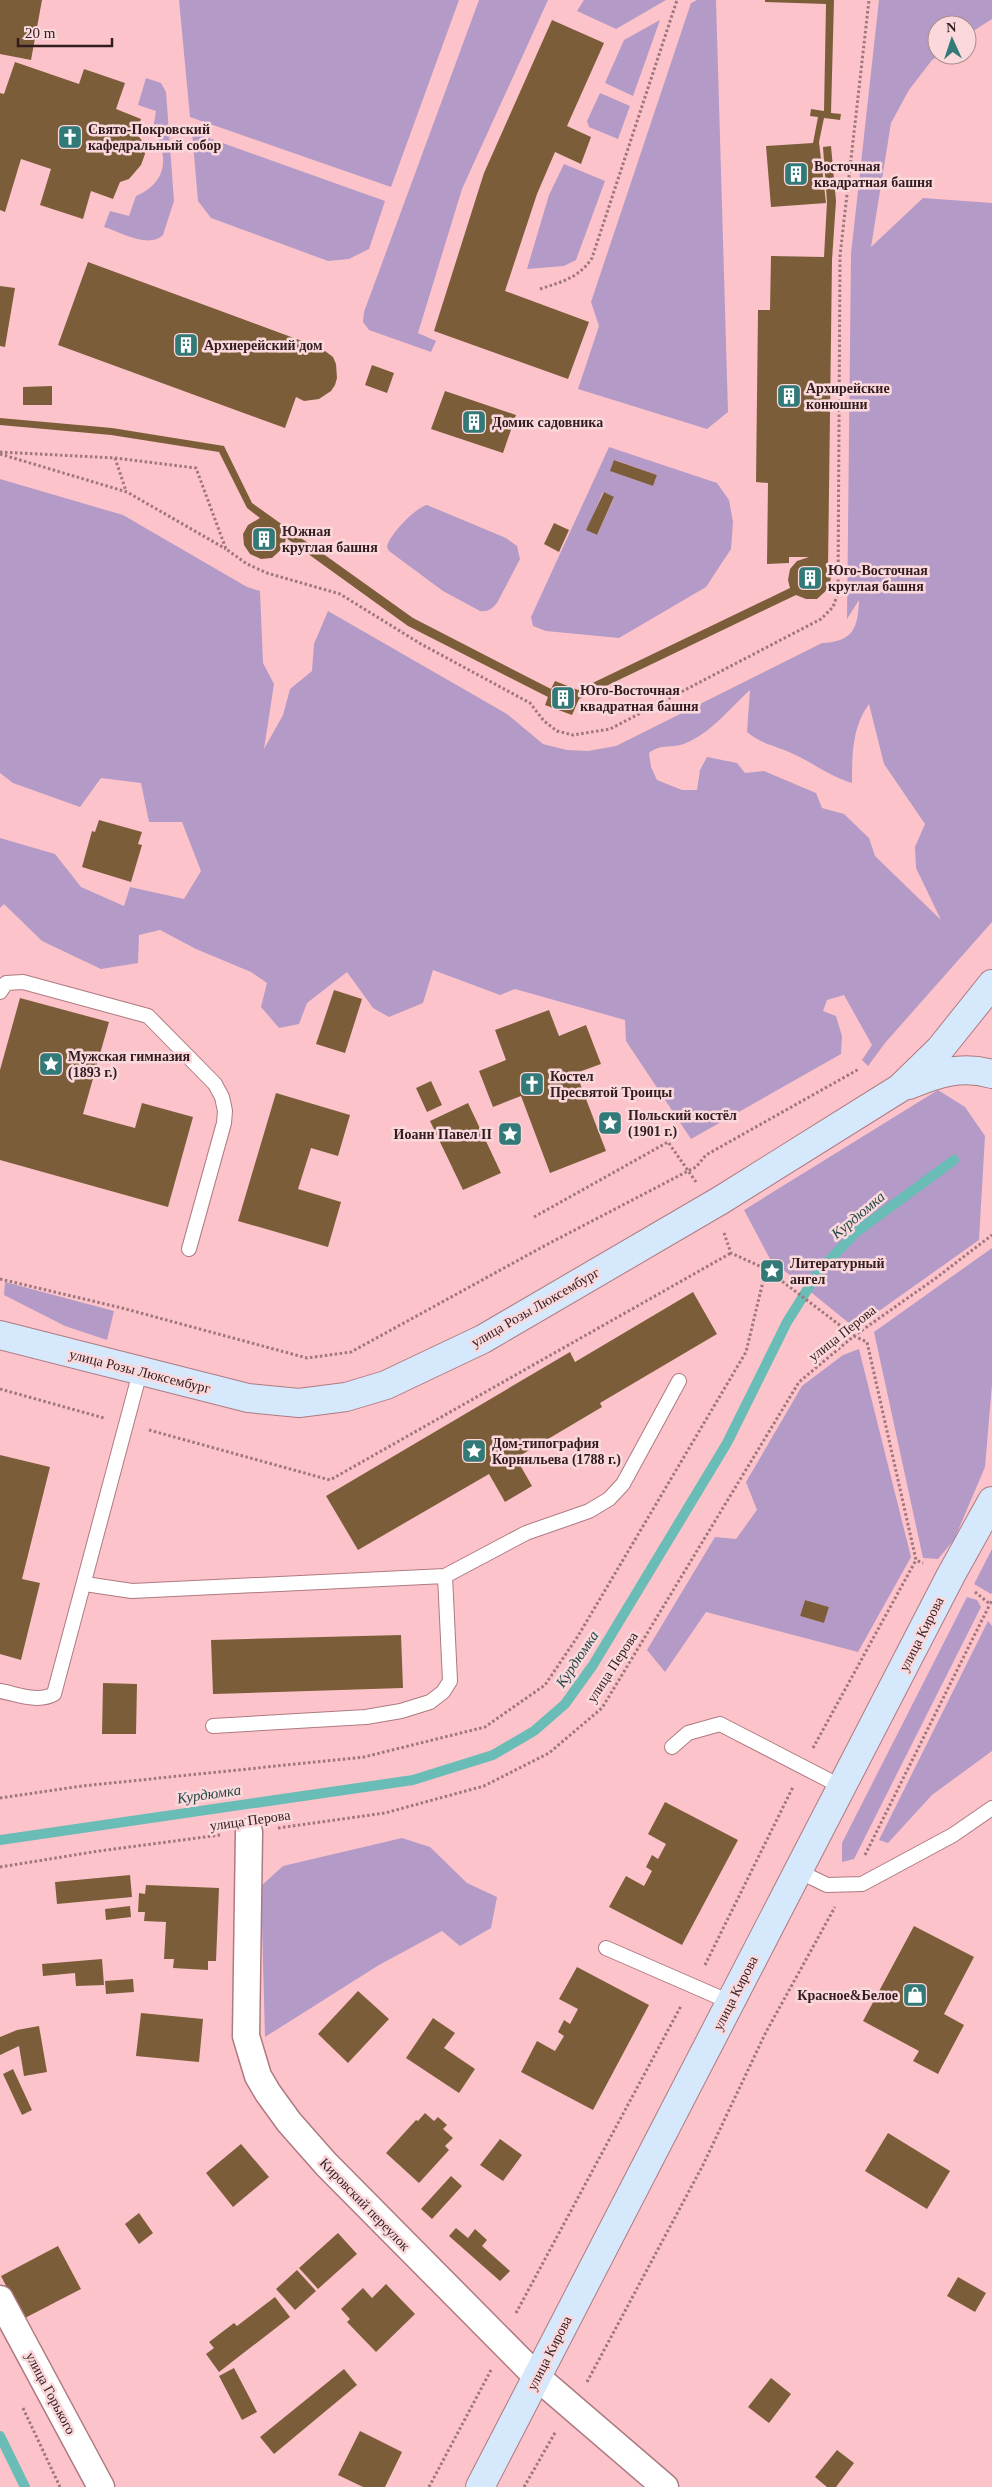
<svg xmlns="http://www.w3.org/2000/svg" width="992" height="2487" viewBox="0 0 992 2487" font-family="'Times New Roman',serif">
<style>
.green{fill:#b49ac7;fill-rule:evenodd}
.lines{fill:none;stroke-linecap:round;stroke-linejoin:round}
.stream{stroke:#6abcb7;stroke-width:10}
.building{fill:#7c5d39}
.lane-casing{stroke:#ae7a81;stroke-width:16}
.street-casing{stroke:#ae7a81;stroke-width:29}
.secondary-casing{stroke:#ae7a81;stroke-width:30}
.path{stroke:#9e767b;stroke-width:3;stroke-dasharray:2.5 2.5;stroke-linecap:butt}
.lane{stroke:#fff;stroke-width:14}
.street{stroke:#fff;stroke-width:26}
.secondary{stroke:#d5e8fc;stroke-width:28}
.labels{text-anchor:middle;stroke-width:5;stroke-linejoin:round;paint-order:stroke}
.poi-label{font-size:14px;font-weight:bold;fill:#311c1f;stroke:#fad8db;text-anchor:start}
.street-label{font-size:14px;fill:#311c1f;stroke:#fad8db}
.water-label{font-size:15px;font-style:italic;fill:#224947;stroke:#fad8db}
</style>
<rect width="100%" height="100%" fill="#fcc4ca"/>
<path class="green" d="M179 0H459L391 187 190 117Z
M479 0H548L462 189 418 333 436 341 431 352 369 330 363 322 364 312Z
M584 0H666L616 29 577 11Z
M697 0H716L728 412 707 429 578 389 599 326 591 302 691 3Z
M879 0H992V19L967 35V25H937V55H940L932 60 909 90 891 123 871 247 923 198 992 203V922L885 1043 868 1066 862 1060 872 1045 844 995 827 1000 823 1011 836 1016 842 1036 841 1054 691 1139 626 1041 625 1020 515 989 500 995 433 970 423 1003 389 1017 373 1008 347 972 307 1003 299 1024 279 1028 261 1007 267 983 251 972 196 949 160 930 139 935 138 963 101 969 42 941 4 904 0 908V838L55 854 81 887 124 906 130 887 184 899 201 871 182 822H149L141 783 101 778 80 807 13 783 0 773V479L123 515 247 587 260 591 263 663 274 684 264 749 283 715 290 689 312 671 314 644 328 611 507 714 543 744 567 750 588 751 616 746 822 643C853 642 858 628 859 600L847 619 851 254ZM750 690 747 732C762 744 772 745 789 752 811 761 828 776 852 783 852 755 852 727 869 704L884 764 925 824 915 847 916 868 941 920 875 856 869 838 844 814 822 808 816 793 764 771 745 773 737 763 707 757 700 770 697 790H682L657 780 651 767 649 753C661 743 673 749 686 743 711 733 730 708 750 690Z
M660 20 633 96 605 83 624 40Z
M146 78 161 83 166 92 174 201 163 235C148 249 120 232 104 227L110 211 129 216 136 196C168 182 169 156 153 129L156 111 138 105Z
M600 93 630 106 618 139 589 127 587 121Z
M192 132 385 201 369 249 349 259 328 261 211 218 198 201Z
M564 164 605 181 576 260 564 266 527 269 549 195Z
M609 447 717 483 729 500 733 522 731 549 706 587 619 638 546 631 533 626 531 617ZM615 460 657 475 653 486 611 471ZM603 492 614 498 597 535 587 530Z
M427 505 506 538 517 546 520 559 497 603C492 609 488 612 480 611L443 591 389 551 387 547C389 535 416 507 427 505Z
M938 1090 965 1107 985 1136 979 1240 855 1328 770 1259 744 1210Z
M992 1248V1384L985 1467 954 1540 938 1559 923 1558 874 1332Z
M5 1282 114 1311 107 1340 65 1326 4 1295Z
M859 1349 911 1557 858 1652 706 1612 665 1672 647 1650 715 1537 736 1539 757 1510 746 1482 802 1386 843 1355ZM805 1600 829 1607 824 1623 800 1616Z
M992 1549V1593L991 1594 974 1584Z
M967 1597 977 1600 981 1607 854 1859 842 1862V1843Z
M988 1621 992 1626V1751L932 1795 888 1843 879 1840Z
M402 1838 430 1847 467 1883 497 1897 491 1928 460 1946 442 1931 379 1965 265 2037 261 1886 283 1866Z"/>
<g class="lines">
<path class="stream" d="M0 1840 413 1780 493 1755 534 1731 565 1704 593 1665 727 1443 787 1322 819 1271 855 1233 954 1160
M0 2436 25 2487"/>
</g>
<path class="building" d="M0 0H42L31 60 0 54Z
M765 0H834L831 113 841 114 840 120 824 118 819 142 826 203 771 207 766 146 813 143 818 117 810 116 811 109 824 111 826 4 765 2Z
M552 20 604 43 567 126 591 137 581 164 555 152 537 194 505 291 589 322 568 379 434 331 484 173Z
M15 62 79 84 84 69 125 83 116 109 141 119 136 133 143 142 145 154 141 165 129 179 120 182 113 199 91 191 83 219 40 205 51 169 21 159 5 212 0 210V93L4 94Z
M831 146 836 201 832 260 828 568 831 577 829 588 817 599H806L796 595 579 699 572 715 545 705 548 697 408 626 286 538 284 547 272 558 261 559 250 554 244 545 243 534 248 525 260 518 247 508 219 452 111 435 0 425V418L112 428 224 446 252 503 413 618 551 689 555 681 578 690 790 588 788 580 790 569 797 561 809 557H789V563L767 564 768 483 756 482 758 310H770L771 256 824 257 827 202 823 147Z
M88 262 321 348 333 357 336 364 337 378 335 385 331 391 319 399 304 401 296 397 285 428 58 345Z
M0 286 15 288 5 347 0 346Z
M372 365 394 373 387 393 365 385Z
M52 386V405H23V387Z
M445 391 516 415 503 453 431 429Z
M614 460 657 475 653 486 610 471Z
M604 492 614 497 597 535 586 530Z
M554 523 569 530 559 552 544 544Z
M99 820 142 832 138 844 142 845 131 882 82 867 92 831 95 832Z
M334 990 362 999 345 1053 316 1044Z
M20 998 109 1022 83 1114 135 1128 142 1103 193 1117 168 1207 0 1160V1070Z
M549 1010 559 1036 586 1025 601 1064 576 1073 606 1151 550 1173 521 1096 493 1107 479 1071 506 1060 495 1030Z
M431 1081 442 1105 427 1112 416 1088Z
M276 1093 350 1115 338 1156 311 1148 298 1189 341 1202 328 1247 238 1221Z
M468 1103 501 1173 463 1190 430 1121Z
M693 1292 717 1334 600 1403 602 1407 516 1458 532 1486 505 1502 489 1474 358 1550 326 1496 570 1352 575 1362Z
M0 1455 50 1467 22 1579 40 1583 21 1660 0 1654Z
M805 1600 829 1607 824 1623 800 1616Z
M401 1635 403 1688 213 1694 211 1640Z
M103 1683 137 1684 136 1734H102Z
M665 1802 738 1840 682 1945 609 1907 626 1876 644 1886 652 1871 646 1867 652 1855 658 1859 666 1844 648 1834Z
M130 1875 132 1897 57 1904 55 1882Z
M146 1885 219 1888 216 1961H208V1970L173 1968 174 1959H164L166 1922 144 1921 145 1912H138L139 1893 145 1894Z
M130 1906 131 1917 106 1920 105 1909Z
M914 1926 974 1957 944 2014 964 2025 938 2074 913 2061 919 2051 863 2021Z
M102 1959 104 1985 76 1986 75 1973 43 1976 42 1964Z
M577 1967 649 2005 593 2110 521 2072 537 2041 555 2051 564 2036 558 2032 564 2020 570 2024 578 2009 559 1999Z
M133 1979 134 1992 106 1994 105 1981Z
M358 1991 389 2019 348 2063 318 2034Z
M141 2013 203 2019 199 2062 136 2056Z
M433 2018 455 2033 444 2048 475 2069 459 2093 406 2058Z
M39 2026 47 2072 24 2076 19 2046 0 2055V2037L17 2030Z
M13 2069 32 2110 22 2115 3 2074Z
M425 2113 434 2121 438 2117 447 2125 443 2129 453 2138 445 2146 449 2150 419 2183 386 2153 416 2120 418 2121Z
M888 2133 950 2171 927 2209 865 2171Z
M500 2139 522 2155 503 2181 480 2165Z
M241 2144 269 2177 233 2207 206 2173Z
M451 2176 462 2186 432 2219 421 2209Z
M139 2213 153 2233 139 2244 125 2224Z
M456 2228 468 2238 475 2229 487 2240 482 2246 510 2271 500 2281 449 2236Z
M338 2233 357 2254 318 2289 299 2268Z
M58 2246 81 2289 23 2319 1 2276Z
M297 2270 316 2291 295 2310 276 2289Z
M958 2277 986 2293 975 2312 947 2296Z
M386 2284 415 2314 376 2352 347 2322 350 2319 341 2309 363 2288 372 2298Z
M275 2297 290 2317 219 2372 206 2354 214 2348 209 2342 234 2323 237 2326Z
M234 2368 257 2412 242 2420 219 2376Z
M344 2369 357 2385 274 2454 260 2437Z
M771 2378 791 2394 769 2423 748 2407Z
M360 2431 402 2452 385 2487H363L338 2475Z
M837 2450 854 2463 836 2487H827L815 2477Z"/>
<g class="lines">
<defs>
<path id="lane" d="M0 992 6 983 23 982 148 1016 215 1084 222 1097 225 1111 224 1123 189 1249
M85 1584 132 1591 445 1576 526 1533 589 1511 609 1499 623 1484 679 1381
M0 1691C17 1694 38 1703 54 1694L140 1372
M213 1726 366 1717 401 1711 430 1702 443 1692 450 1681 445 1576
M672 1747 688 1733 720 1724 842 1787
M798 1871 827 1885 862 1884 953 1835 992 1808
M606 1948 730 2002"/>
<path id="street" d="M249 1832 246 2036 258 2076 268 2093 289 2122 326 2164 537 2377 665 2487
M0 2299 101 2487"/>
<path id="secondary" d="M909 1085C937 1073 962 1065 992 1074
M0 1335 248 1398 299 1403 346 1397 386 1385 483 1339 721 1200 900 1088 940 1049 992 984
M480 2487 951 1575 992 1501"/>
</defs>
<use href="#lane" class="lane-casing"/>
<use href="#street" class="street-casing"/>
<use href="#secondary" class="secondary-casing"/>
<path class="path" d="M540 289C561 282 579 278 592 258L677 0
M0 452 115 458 196 468 226 549 247 564 267 573 340 594 421 644 530 703 544 721 557 731 573 735 610 729 821 619 833 607 838 593 840 256 869 0
M0 454 127 492 226 549
M115 458 126 491
M534 1217 668 1142 696 1182
M724 1233 731 1253 766 1269 854 1336 867 1342 916 1560 923 1563
M0 1279 122 1308 307 1358 351 1352 546 1245 688 1171 696 1167 706 1155 859 1069
M0 1389 104 1418
M149 1430 330 1480 731 1253
M975 1592 990 1604 992 1601
M813 1748 916 1560
M0 1798 82 1786 364 1757 485 1727 545 1685 578 1636 746 1352 766 1269
M278 1828 385 1813 484 1786 549 1753 602 1708 799 1382 854 1336 936 1278 992 1235
M865 1855 990 1604
M0 1867 99 1851 220 1835
M705 1965 793 1787
M516 2313 681 2006
M587 2382 703 2165 766 2032 835 1907
M23 2408 60 2487
M429 2487 491 2370
M524 2487 556 2431"/>
<use href="#lane" class="lane"/>
<use href="#street" class="street"/>
<use href="#secondary" class="secondary"/>
</g>
<defs>
<symbol id="church-square" viewBox="-11 -11 22 22"><rect x="-9" y="-9" width="18" height="18" rx="4" fill="#327a77" stroke="#fad8db"/><path d="M-1.2-6h2.4v3.5h3.3v2.4h-3.3V6h-2.4V-.1h-3.3v-2.4h3.3Z" fill="#fff"/></symbol>
<symbol id="building-square" viewBox="-11 -11 22 22"><rect x="-9" y="-9" width="18" height="18" rx="4" fill="#327a77" stroke="#fad8db"/><path d="M-4-6H4V6H1V3H-1V6H-4ZM-2.5-4.3h1.7v1.8h-1.7ZM.8-4.3h1.7v1.8H.8ZM-2.5-1h1.7V.8h-1.7ZM.8-1h1.7V.8H.8Z" fill="#fff"/></symbol>
<symbol id="sight-square" viewBox="-11 -11 22 22"><rect x="-9" y="-9" width="18" height="18" rx="4" fill="#327a77" stroke="#fad8db"/><path d="M0-6L1.8-2.2L6-1.7L2.9 1.2L3.7 5.4L0 3.3L-3.7 5.4L-2.9 1.2L-6-1.7L-1.8-2.2Z" fill="#fff"/></symbol>
<symbol id="shop-square" viewBox="-11 -11 22 22"><rect x="-9" y="-9" width="18" height="18" rx="4" fill="#327a77" stroke="#fad8db"/><path d="M-5-2.5h2.3a2.7 3.5 0 0 1 5.4 0H5L5.5 6h-11ZM-1.5-2.5h3a1.5 2.3 0 0 0-3 0Z" fill="#fff"/></symbol>
</defs>
<g fill-rule="evenodd">
<use href="#church-square" x="56" y="123" width="28" height="28"/>
<use href="#building-square" x="782" y="160" width="28" height="28"/>
<use href="#building-square" x="172" y="331" width="28" height="28"/>
<use href="#building-square" x="775" y="382" width="28" height="28"/>
<use href="#building-square" x="460" y="408" width="28" height="28"/>
<use href="#building-square" x="250" y="525" width="28" height="28"/>
<use href="#building-square" x="796" y="564" width="28" height="28"/>
<use href="#building-square" x="549" y="684" width="28" height="28"/>
<use href="#sight-square" x="37" y="1050" width="28" height="28"/>
<use href="#church-square" x="518" y="1070" width="28" height="28"/>
<use href="#sight-square" x="596" y="1109" width="28" height="28"/>
<use href="#sight-square" x="496" y="1120" width="28" height="28"/>
<use href="#sight-square" x="758" y="1257" width="28" height="28"/>
<use href="#sight-square" x="460" y="1437" width="28" height="28"/>
<use href="#shop-square" x="901" y="1981" width="28" height="28"/>
</g>
<g class="labels">
<g class="poi-label">
<text x="88" y="134">Свято-Покровский<tspan x="88" dy="16">кафедральный собор</tspan></text>
<text x="814" y="171">Восточная<tspan x="814" dy="16">квадратная башня</tspan></text>
<text x="204" y="350">Архиерейский дом</text>
<text x="806" y="393">Архирейские<tspan x="806" dy="16">конюшни</tspan></text>
<text x="492" y="427">Домик садовника</text>
<text x="282" y="536">Южная<tspan x="282" dy="16">круглая башня</tspan></text>
<text x="828" y="575">Юго-Восточная<tspan x="828" dy="16">круглая башня</tspan></text>
<text x="580" y="695">Юго-Восточная<tspan x="580" dy="16">квадратная башня</tspan></text>
<text x="68" y="1061">Мужская гимназия<tspan x="68" dy="16">(1893 г.)</tspan></text>
<text x="550" y="1081">Костел<tspan x="550" dy="16">Пресвятой Троицы</tspan></text>
<text x="628" y="1120">Польский костёл<tspan x="628" dy="16">(1901 г.)</tspan></text>
<text x="492" y="1139" text-anchor="end">Иоанн Павел II</text>
<text x="790" y="1268">Литературный<tspan x="790" dy="16">ангел</tspan></text>
<text x="492" y="1448">Дом-типография<tspan x="492" dy="16">Корнильева (1788 г.)</tspan></text>
<text x="898" y="2000" text-anchor="end">Красное&amp;Белое</text>
</g>
<g class="street-label">
<text transform="translate(535 1307) rotate(-30)" y="5">улица Розы Люксембург</text>
<text transform="translate(842 1333) rotate(-38)" y="5">улица Перова</text>
<text transform="translate(140 1371) rotate(14)" y="5">улица Розы Люксембург</text>
<text transform="translate(921 1634) rotate(-63)" y="5">улица Кирова</text>
<text transform="translate(612 1667) rotate(-57)" y="5">улица Перова</text>
<text transform="translate(250 1820) rotate(-8)" y="5">улица Перова</text>
<text transform="translate(735 1993) rotate(-63)" y="5">улица Кирова</text>
<text transform="translate(365 2204) rotate(46)" y="5">Кировский переулок</text>
<text transform="translate(549 2353) rotate(-63)" y="5">улица Кирова</text>
<text transform="translate(51 2393) rotate(62)" y="5">улица Горького</text>
</g>
<g class="water-label">
<text transform="translate(858 1215) rotate(-40)" y="5">Курдюмка</text>
<text transform="translate(577 1659) rotate(-56)" y="5">Курдюмка</text>
<text transform="translate(209 1794) rotate(-8)" y="5">Курдюмка</text>
</g>
</g>
<g transform="translate(952 40) rotate(357)"><circle r="24" fill="#fad8db" stroke="#aa8d90"/>
<path d="M0-4L9 19L0 12L-9 19Z" fill="#327a77"/>
<text y="-8" font-size="14" font-weight="bold" text-anchor="middle" fill="#311c1f">N</text>
</g>
<path d="M18 38v8h94v-8" fill="none" stroke="#311c1f" stroke-width="2.5"/>
<text x="25" y="38" font-size="15" fill="#311c1f" stroke="#fad8db" stroke-width="4" paint-order="stroke">20 m</text>
</svg>
